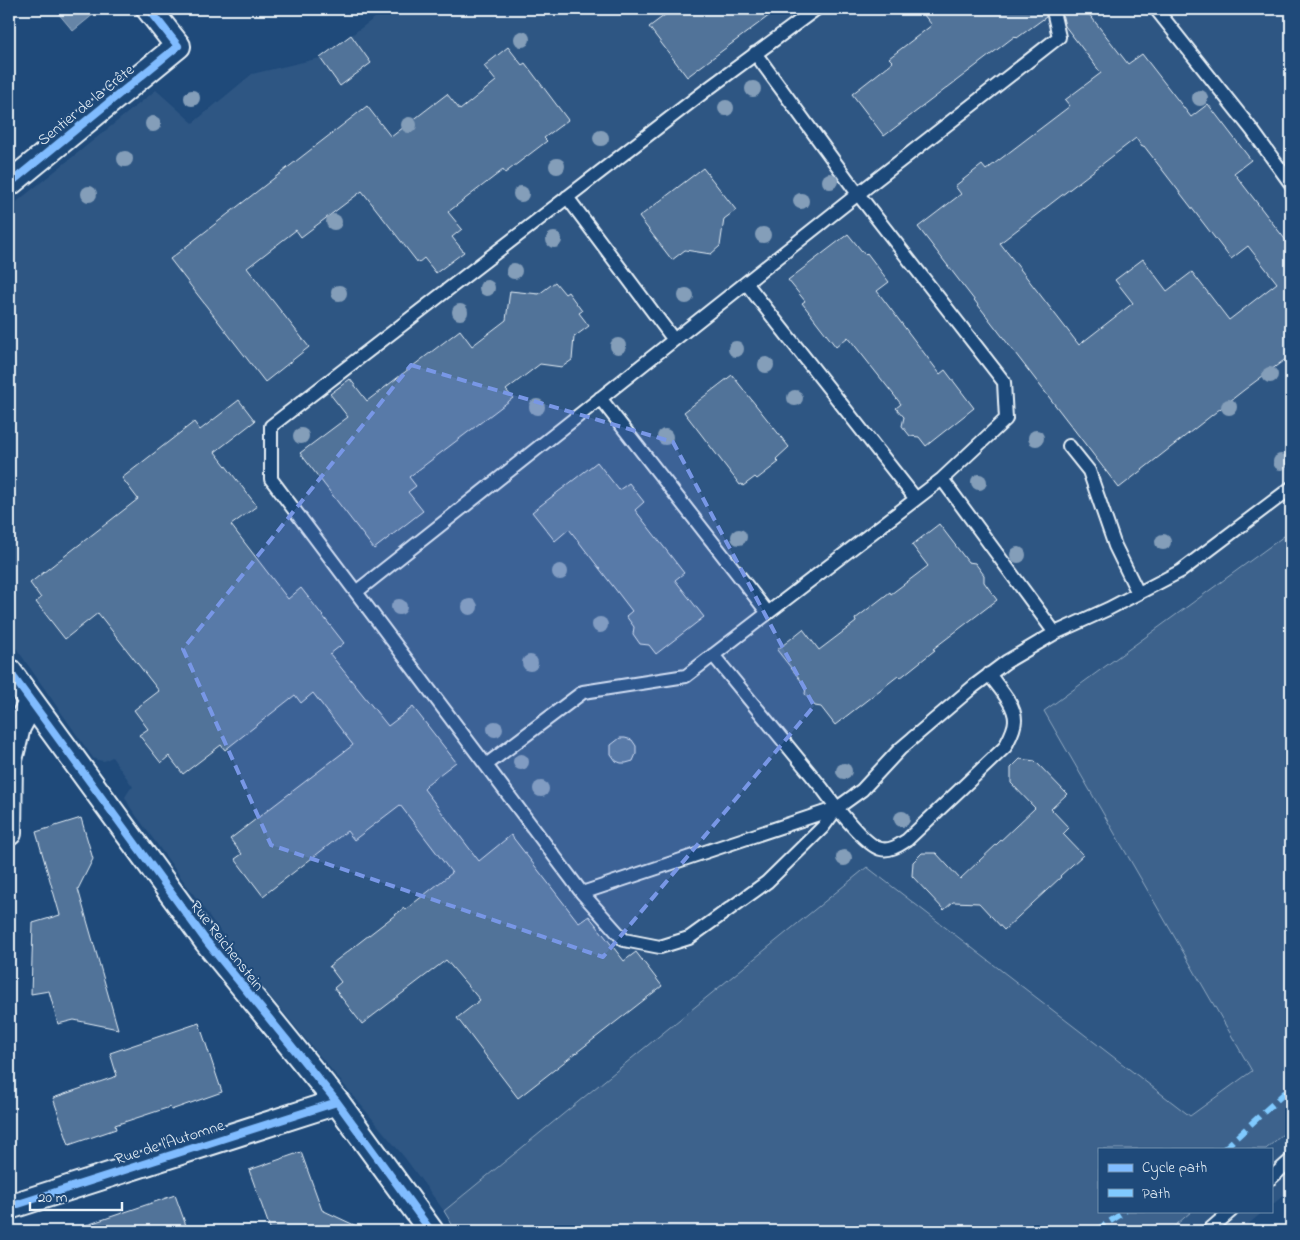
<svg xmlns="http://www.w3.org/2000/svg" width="1300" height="1240" viewBox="0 0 1300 1240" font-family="'Indie Flower',sans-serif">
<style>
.built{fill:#2e5683}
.green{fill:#3c628c;stroke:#92aac2}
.water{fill:#6685a7;stroke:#9ab0c7}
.building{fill:#517399;stroke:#e8f1f8;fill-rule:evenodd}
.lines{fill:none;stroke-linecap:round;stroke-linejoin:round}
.lane-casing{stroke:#e8f1f8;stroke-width:16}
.street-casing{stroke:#e8f1f8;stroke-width:28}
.lane{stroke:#1f4a7a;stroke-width:12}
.street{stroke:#1f4a7a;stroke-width:24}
.quiet{stroke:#80caff;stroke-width:6;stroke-dasharray:12 6;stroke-linecap:butt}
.cycleway-casing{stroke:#1f4a7a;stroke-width:11}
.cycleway{stroke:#80bcff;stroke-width:8}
.tree{fill:#849eb9}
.marked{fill:#7897e6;fill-opacity:0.2;stroke:#7897e6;stroke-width:4;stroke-dasharray:10 6;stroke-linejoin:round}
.labels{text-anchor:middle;stroke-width:4;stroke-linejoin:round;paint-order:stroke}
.street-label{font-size:16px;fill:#e8f1f8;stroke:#1f4a7a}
</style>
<rect width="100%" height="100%" fill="#1f4a7a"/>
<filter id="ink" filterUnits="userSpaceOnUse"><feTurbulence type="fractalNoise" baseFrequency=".02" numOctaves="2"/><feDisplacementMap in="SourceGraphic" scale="10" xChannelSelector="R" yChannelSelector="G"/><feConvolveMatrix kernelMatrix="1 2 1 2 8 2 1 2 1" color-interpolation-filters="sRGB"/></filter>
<g filter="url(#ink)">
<path class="built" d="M387 9H1291V1189L1271 1206V1149H1099V1211H1264L1240 1231H456L444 1211 405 1158 249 971 130 807 125 797 130 789 133 787 112 757 104 761 97 760 93 758 9 638V208L156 90 193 123 252 74 320 58Z"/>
<path class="green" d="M1291 531V1127L1266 1149H1099V1211H1192L1169 1231H456L444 1211 867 867 1190 1116 1252 1071 1044 711Z"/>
<path class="water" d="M63 9H100L73 31 58 13Z"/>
<path class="building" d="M673 9H778L687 77 649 27Z
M919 9H1045L1046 17 1017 38 1015 36 884 136 852 94 893 62 889 58 932 25Z
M1061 9H1085L1128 64 1142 54 1191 117 1208 104 1251 160 1234 173 1291 247V355L1244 390 1119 488 918 227 961 194 955 186 982 165 986 170 1070 106 1065 100 1101 73 1065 26ZM1136 138 1142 147 1144 146 1231 259 1248 246 1277 283 1229 320 1192 272 1167 291 1143 259 1115 280 1133 303 1079 345 1000 243Z
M351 35 371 63 340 86 320 58Z
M508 47 522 65 525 63 568 120 544 138 547 141 505 173 503 170 448 212 462 229 452 237 464 252 436 273 424 258 418 263 362 191 301 237 296 230 247 268 309 347 265 382 170 259 367 106 391 137 447 94 460 110 496 81 484 66Z
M703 168 736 210 724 219 720 246 711 254 685 250 672 260 639 217Z
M848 234 865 255 867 253 889 282 877 291 940 374 945 370 974 408 926 446 919 437 910 436 902 426 904 417 896 408 901 404 848 337 836 347 802 303 805 301 788 280Z
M555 282 565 294 568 292 582 311 579 313 589 326 574 337 572 360 562 367 540 364 506 390 513 398 409 477 416 486 408 492 423 511 374 549 300 453 348 417 330 394 350 379 367 401 460 330 472 346 506 320 510 291 539 294Z
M732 375 789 447 776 459 779 462 757 479 755 477 743 486 742 484 740 485 684 412Z
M239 400 255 421 215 452 257 506 231 525 288 599 301 588 344 643 330 654 388 726 413 707 456 762 426 785 427 786 424 789 479 861 511 835 579 923 589 916 624 961 636 952 662 986 518 1098 457 1018 480 1000 446 960 362 1024 334 988 341 982 329 966 404 908 405 910 452 873 400 805 354 840 347 831 263 896 235 859 242 854 230 839 353 745 313 693 301 703 295 695 225 750 221 745 183 774 169 756 161 763 139 735 148 729 134 710 159 691 98 613 65 639 36 602 41 598 30 583 138 499 122 478 194 422 200 430Z
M597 462 619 490 629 483 644 502 635 510 684 573 675 580 704 617 656 654 649 645 640 644 633 634 634 627 626 616 632 611 569 529 555 541 532 512Z
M939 524 968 562 975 563 984 575V582L997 600 933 649 935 650 900 678 898 676 835 725 821 707 815 706 805 694 806 687 777 650 803 629 819 650 856 622 855 619 890 592 891 594 928 566 912 545Z
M620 738H625L632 740 636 746V754L633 761 626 763H621L616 761 611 754V745Z
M1020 759 1035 761 1067 794 1051 809 1069 828 1063 834 1083 855 1060 876 1061 877 1004 930 979 903 953 902 944 910 912 876 913 862 922 853H936L960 879 1035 808 1011 783V768Z
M81 818 93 859 78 889 118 1029 74 1020 58 1024 49 991 31 994 33 923 60 915 36 832Z
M199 1023 222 1092 171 1110 170 1107 115 1125 116 1129 69 1145 53 1098 117 1076 110 1053Z
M301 1152 322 1210 367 1231H271L249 1170Z
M175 1195 188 1231H82L81 1227Z"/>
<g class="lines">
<defs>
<path id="lane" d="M816 9 705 91 271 426V479L582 893 624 940 660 947 689 938 767 882 823 827 837 808 862 790 900 749 974 686 1006 662 1055 633 1108 609 1181 571 1291 488
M1156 9 1252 130 1291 184
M755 53 858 194 1004 382 1006 419 942 479 916 499
M567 197 674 340
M600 398 768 613
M1069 446 1089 471 1115 546 1138 593
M942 479 1055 633
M356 592 858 194 1059 37 1053 11
M713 655 822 788C833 803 865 846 881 849 891 851 899 845 907 840L1005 747C1009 739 1015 729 1015 720 1015 704 998 687 989 674
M486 765 583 692 686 676 916 499 746 283
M582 893 837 808
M1271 1178 1291 1160
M1208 1231 1231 1211"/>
<path id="street" d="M9 184 178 46 149 9
M9 671 207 942 337 1102 431 1231
M9 833 10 760 18 727 31 703
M9 1207 337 1102"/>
</defs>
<use href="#lane" class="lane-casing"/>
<use href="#street" class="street-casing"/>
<use href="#lane" class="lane"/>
<use href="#street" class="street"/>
<path class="quiet" d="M1224 1149 1291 1087
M1095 1231 1126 1211"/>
<defs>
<path id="cycleway" d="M9 184 178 46 149 9
M9 671 207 942 337 1102 431 1231
M9 1207 337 1102"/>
</defs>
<use href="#cycleway" class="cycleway-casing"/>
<use href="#cycleway" class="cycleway"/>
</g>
<g class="tree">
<circle cx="522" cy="39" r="8"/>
<circle cx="753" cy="89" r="8"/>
<circle cx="192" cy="98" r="8"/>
<circle cx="1200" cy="98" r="8"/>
<circle cx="726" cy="108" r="8"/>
<circle cx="153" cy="124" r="8"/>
<circle cx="409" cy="125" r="8"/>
<circle cx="601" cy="138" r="8"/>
<circle cx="125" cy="159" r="8"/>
<circle cx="557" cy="166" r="8"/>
<circle cx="830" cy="181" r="8"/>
<circle cx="89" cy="194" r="8"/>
<circle cx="521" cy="194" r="8"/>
<circle cx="801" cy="201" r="8"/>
<circle cx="334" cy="222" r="8"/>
<circle cx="763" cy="235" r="8"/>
<circle cx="554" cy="240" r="8"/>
<circle cx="514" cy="271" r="8"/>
<circle cx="487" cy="288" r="8"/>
<circle cx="339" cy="293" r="8"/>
<circle cx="686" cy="296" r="8"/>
<circle cx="460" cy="312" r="8"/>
<circle cx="618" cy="346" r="8"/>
<circle cx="736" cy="349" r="8"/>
<circle cx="766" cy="365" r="8"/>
<circle cx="1270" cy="375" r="8"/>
<circle cx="795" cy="398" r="8"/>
<circle cx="537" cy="407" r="8"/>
<circle cx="1229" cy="407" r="8"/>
<circle cx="301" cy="436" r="8"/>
<circle cx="665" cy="437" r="8"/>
<circle cx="1036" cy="438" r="8"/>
<circle cx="1281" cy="462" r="8"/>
<circle cx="979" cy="482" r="8"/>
<circle cx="739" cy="537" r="8"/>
<circle cx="1163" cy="542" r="8"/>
<circle cx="1018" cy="555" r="8"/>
<circle cx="560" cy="572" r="8"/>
<circle cx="399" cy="607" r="8"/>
<circle cx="470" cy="607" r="8"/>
<circle cx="600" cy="625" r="8"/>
<circle cx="530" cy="663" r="8"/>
<circle cx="495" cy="729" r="8"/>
<circle cx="521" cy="762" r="8"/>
<circle cx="844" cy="771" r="8"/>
<circle cx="541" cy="789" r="8"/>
<circle cx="902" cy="819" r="8"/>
<circle cx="844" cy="858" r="8"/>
</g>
</g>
<path class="marked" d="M411 365 673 442 814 706 603 957 271 845 183 649Z"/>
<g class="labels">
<g class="street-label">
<text transform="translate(85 104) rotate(-39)" y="6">Sentier de la Crête</text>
<text transform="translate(228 945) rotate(52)" y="6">Rue Reichenstein</text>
<text transform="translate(169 1141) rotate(-18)" y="6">Rue de l'Automne</text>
</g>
</g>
<rect width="1300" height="1240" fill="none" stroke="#1f4a7a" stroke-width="30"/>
<rect x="15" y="15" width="1270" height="1210" fill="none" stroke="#e8f1f8" stroke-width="2" filter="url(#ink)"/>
<rect x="1098" y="1148" width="175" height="65" fill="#1f4a7a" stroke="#6f8dac"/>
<rect x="1108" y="1164" width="25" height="8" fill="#80bcff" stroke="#6f8dac"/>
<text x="1142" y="1172" font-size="15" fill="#e8f1f8">Cycle path</text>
<rect x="1108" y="1189" width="25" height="8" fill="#80caff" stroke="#6f8dac"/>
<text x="1142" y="1198" font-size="15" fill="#e8f1f8">Path</text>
<path d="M30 1202v8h92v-8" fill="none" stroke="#e8f1f8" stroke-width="2.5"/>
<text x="38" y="1202" font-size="15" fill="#e8f1f8" stroke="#1f4a7a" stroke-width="4" paint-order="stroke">20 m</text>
</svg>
